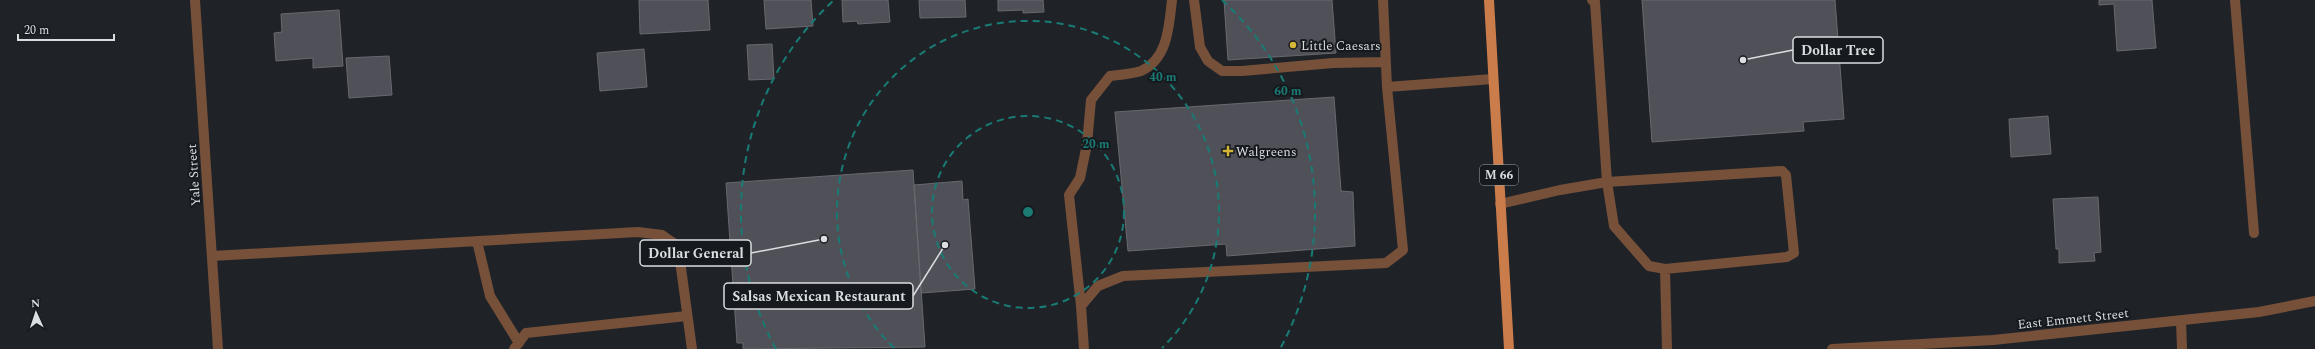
<svg xmlns="http://www.w3.org/2000/svg" width="2315" height="349" viewBox="0 0 2315 349" font-family="Spectral,serif">
<style>
.building{fill:#505158;stroke:#686970}
.lines{fill:none;stroke-linecap:round;stroke-linejoin:round}
.minor{stroke:#77503a;stroke-width:10}
.major{stroke:#ca7c4b;stroke-width:10}
.ring{fill:none;stroke:#197b74;stroke-width:2;stroke-dasharray:7 5}
.poi-dot{fill:#d5b535;stroke:#161a1f;stroke-width:1.5}
.labels{text-anchor:middle;stroke-width:4;stroke-linejoin:round;paint-order:stroke}
.shield{fill:#161a1f;stroke:#a0a3a7;stroke-width:1}
.shield-label{font-size:12px;font-weight:bold;fill:#dbdee1}
.poi-label{font-size:13px;fill:#dbdee1;stroke:#161a1f;text-anchor:start}
.street-label{font-size:13px;fill:#dbdee1;stroke:#161a1f}
.centre{fill:#197b74;stroke:#161a1f;stroke-width:2}
.ring-label{font-size:12px;text-anchor:middle;font-weight:bold;fill:#197b74;stroke:#161a1f;stroke-width:4;stroke-linejoin:round;paint-order:stroke}
.leader{fill:none;stroke:#dbdee1;stroke-width:1.5}
.callout-dot{fill:#dbdee1;stroke:#161a1f;stroke-width:1.5}
.callout{fill:#161a1f;stroke:#dbdee1;stroke-width:1.5}
.callout-label{font-size:14px;text-anchor:middle;font-weight:bold;fill:#dbdee1}
</style>
<rect width="100%" height="100%" fill="#1f2328"/>
<path class="building" d="M639 0H708L710 30 640 34Z
M764 0H811L813 26 766 29Z
M842 0H888L890 22 858 24 857 21 843 22Z
M919 0H965L966 17 920 18Z
M998 0H1043L1044 12 1023 13V10L998 11Z
M1224 0H1332L1336 53 1228 60Z
M1642 0H1835L1844 119 1803 122 1804 131 1652 142Z
M2099 0H2152L2156 48 2117 51 2114 4 2099 5Z
M339 10 343 66 313 68V58L276 61 274 33 282 32 281 14Z
M772 44 774 79 749 80 747 45Z
M644 49 647 87 600 91 597 53Z
M389 56 392 95 349 98 346 58Z
M1334 97 1341 191 1353 192 1355 246 1227 256 1226 244 1128 251 1115 112Z
M2048 116 2051 154 2011 157 2009 119Z
M913 170 925 347 743 349V343H737L726 183Z
M962 181 963 200 968 199 975 289 921 293 914 185Z
M2098 197 2101 252 2094 253 2095 261 2059 263V249H2056L2053 199Z"/>
<g class="lines">
<path class="minor" d="M195 0 218 349
M1194 0 1200 47 1208 61 1222 71H1242L1333 63 1386 62
M1383 0 1387 87
M1592 0 1595 2 1607 182 1614 226 1649 266 1665 269 1667 349
M2235 0 2254 233
M1500 204 1560 190 1607 182 1782 171 1786 175 1794 253 1787 257 1665 269
M477 241 490 296 519 343
M212 256 638 232 662 235 678 246 692 349
M1081 306 1069 195 1080 178 1087 144 1091 100 1110 76C1119 75 1132 74 1141 71 1168 59 1169 26 1172 0
M2181 320 2182 349
M514 349 526 333 687 316
M1084 349 1081 306 1098 286 1123 276 1386 263 1403 250 1387 87 1493 79
M1832 349 1993 340 2259 312 2315 301"/>
<path class="major" d="M1489 0 1509 349"/>
</g>
<g class="ring">
<circle cx="1028" cy="212" r="96"/>
<path d="M894 348A191 191 0 1 1 1162 348"/>
<path d="M776 349A287 287 0 0 1 834 0M1222 0A287 287 0 0 1 1280 349"/>
</g>
<g class="poi-dot">
<circle cx="1293" cy="45" r="4"/>
<path d="M1226 145h4v4h4v4h-4v4h-4v-4h-4v-4h4z"/>
</g>
<g class="labels">
<rect class="shield" x="1480" y="165" width="38" height="20" rx="3"/>
<g class="shield-label">
<text x="1499" y="179">M 66</text>
</g>
<g class="poi-label">
<text x="1301" y="50">Little Caesars</text>
<text x="1236" y="156">Walgreens</text>
</g>
<g class="street-label">
<text transform="translate(193 175) rotate(-94)" y="5">Yale Street</text>
<text transform="translate(2073 318) rotate(-6)" y="5">East Emmett Street</text>
</g>
</g>
<circle cx="1028" cy="212" r="6" class="centre"/>
<g class="ring-label">
<text x="1163" y="81">40 m</text>
<text x="1288" y="95">60 m</text>
<text x="1096" y="148">20 m</text>
</g>
<path class="leader" d="M1743 60L1793 50M824 239L751 253M945 245L913 296"/>
<g class="callout-dot">
<circle cx="1743" cy="60" r="4"/>
<circle cx="824" cy="239" r="4"/>
<circle cx="945" cy="245" r="4"/>
</g>
<g class="callout">
<rect x="1793" y="37" width="90" height="26" rx="4"/>
<rect x="640" y="240" width="111" height="26" rx="4"/>
<rect x="724" y="283" width="189" height="26" rx="4"/>
</g>
<g class="callout-label">
<text x="1838" y="55">Dollar Tree</text>
<text x="696" y="258">Dollar General</text>
<text x="819" y="301">Salsas Mexican Restaurant</text>
</g>
<g transform="translate(36 313) rotate(357)" stroke="#161a1f" stroke-width="3" paint-order="stroke">
<path d="M0-3L7 15L0 10L-7 15Z" fill="#dbdee1"/>
<text y="-6" font-size="11" font-weight="bold" text-anchor="middle" fill="#dbdee1">N</text>
</g>
<path d="M18 34v6h96v-6" fill="none" stroke="#dbdee1" stroke-width="2"/>
<text x="24" y="34" font-size="12" fill="#dbdee1" stroke="#161a1f" stroke-width="3" paint-order="stroke">20 m</text>
</svg>
